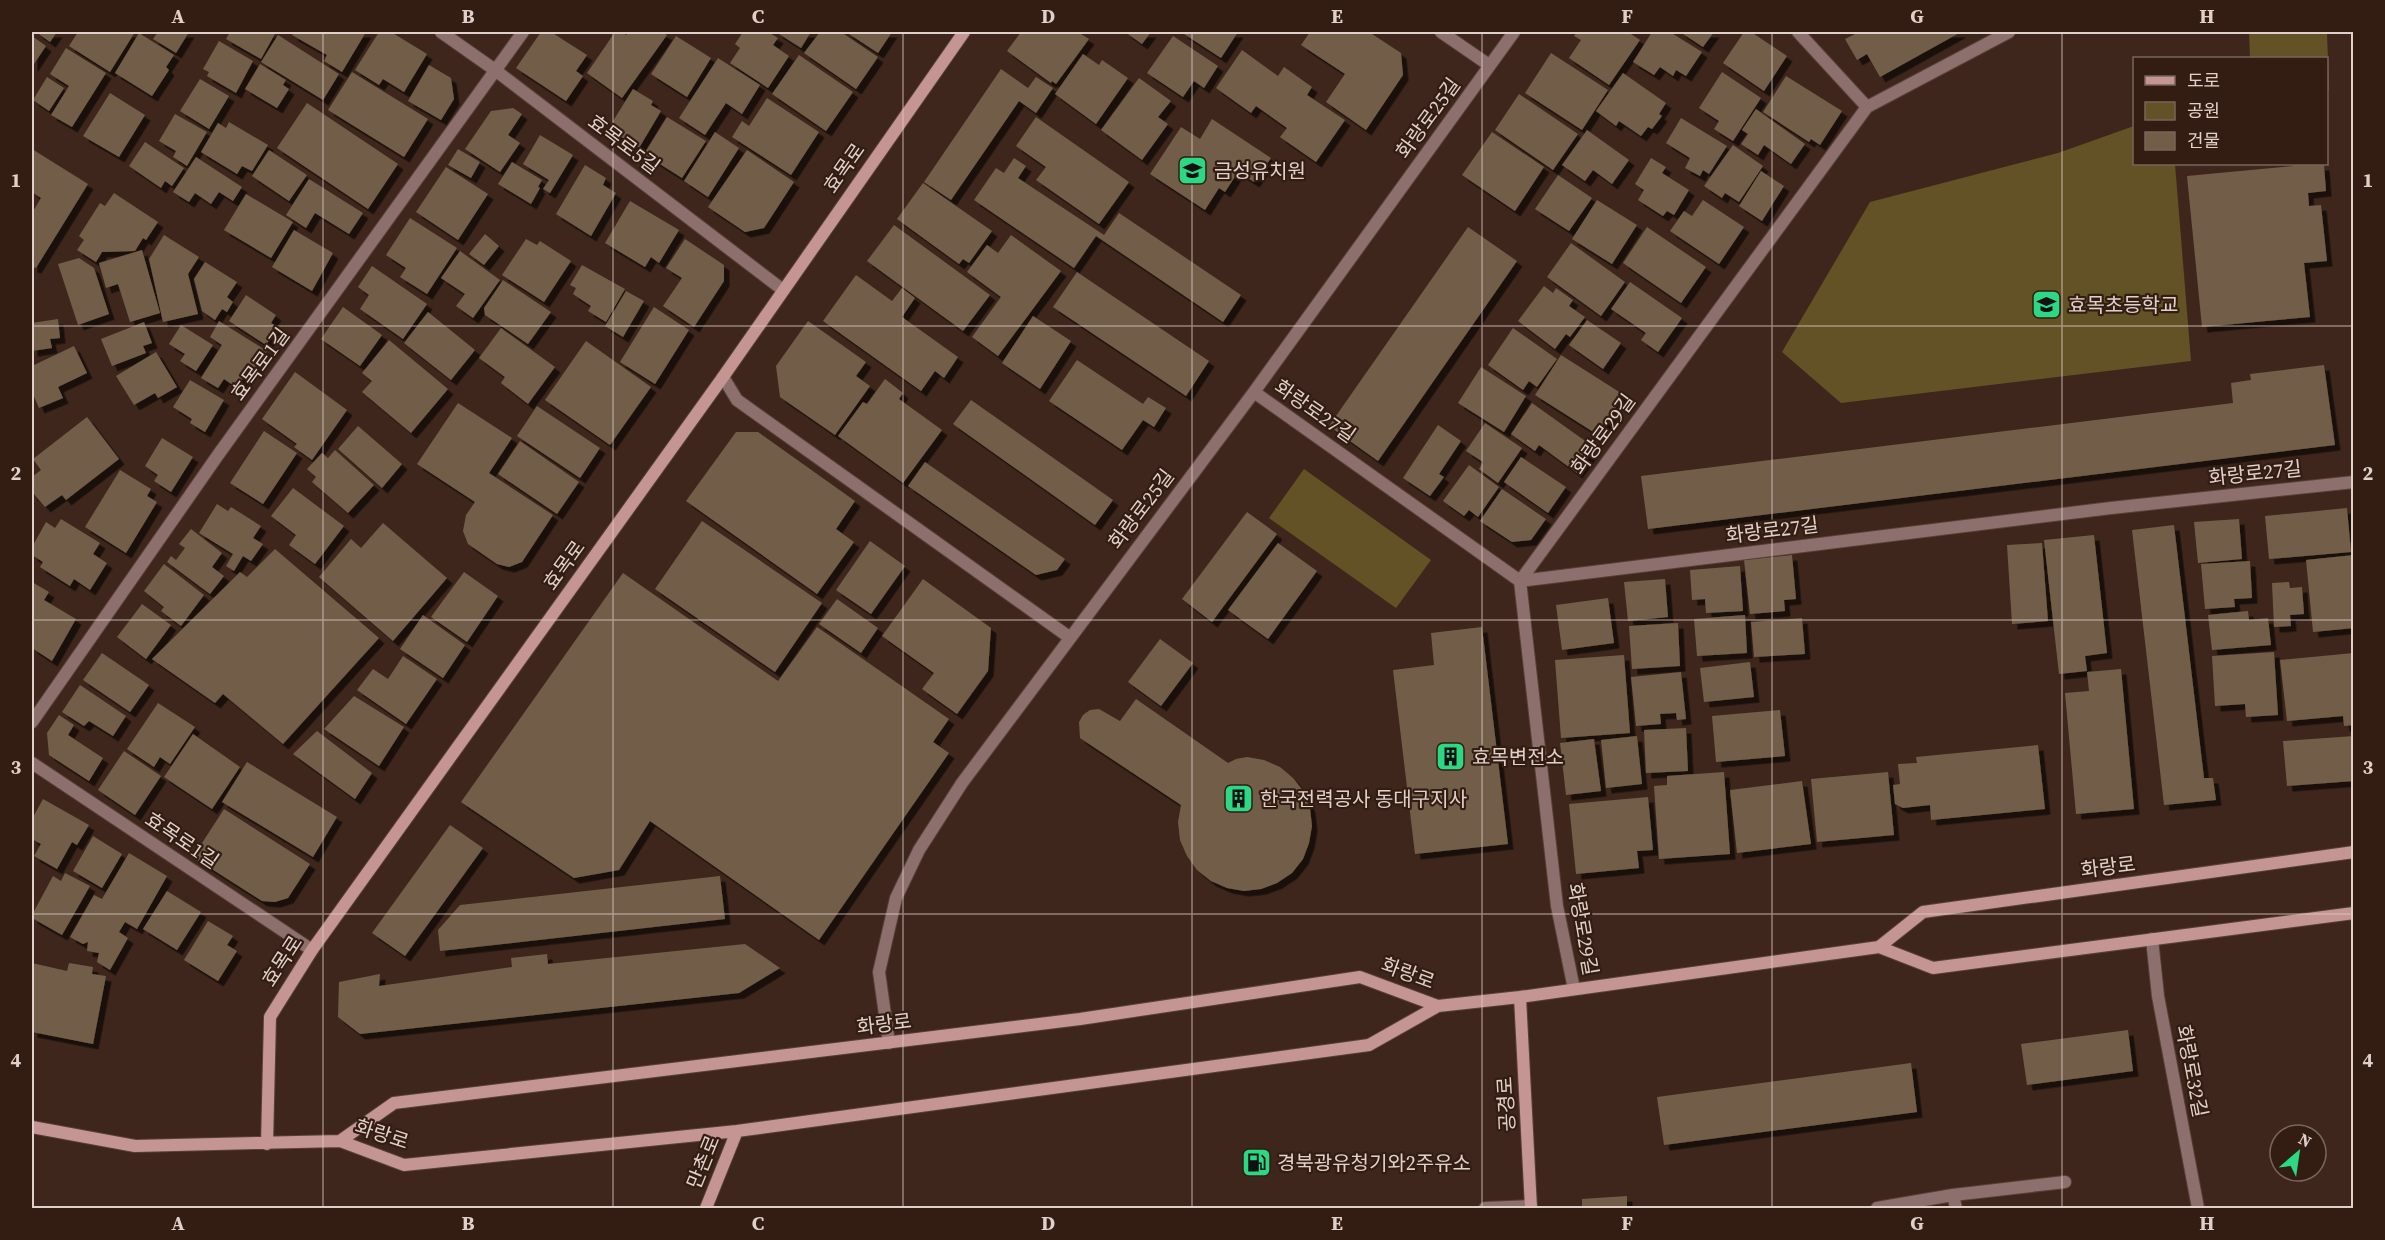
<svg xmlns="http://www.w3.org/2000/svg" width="2385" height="1240" viewBox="0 0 2385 1240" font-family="'Source Serif 4','Noto Sans KR',serif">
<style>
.green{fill:#635226}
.building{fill:#725d49;filter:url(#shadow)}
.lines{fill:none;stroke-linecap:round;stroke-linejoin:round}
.street-casing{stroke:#584138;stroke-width:14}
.secondary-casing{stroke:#584138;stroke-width:14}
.street{stroke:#8d706e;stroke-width:12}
.secondary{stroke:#c49593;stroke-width:12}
.grid{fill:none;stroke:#e0d0c9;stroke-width:1.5;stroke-opacity:0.55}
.labels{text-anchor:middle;stroke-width:4.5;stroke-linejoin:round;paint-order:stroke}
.street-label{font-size:20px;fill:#e0d0c9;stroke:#331c12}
.poi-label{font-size:20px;fill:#e0d0c9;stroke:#331c12;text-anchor:start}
.neatline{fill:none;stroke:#e0d0c9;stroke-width:2}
.grid-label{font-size:20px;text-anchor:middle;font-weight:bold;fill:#e0d0c9}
</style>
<defs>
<filter id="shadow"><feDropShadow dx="5.5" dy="5.5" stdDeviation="0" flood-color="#0009"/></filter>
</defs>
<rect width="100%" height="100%" fill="#3e261c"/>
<path class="green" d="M2249 32H2327L2329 90H2327L2326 58H2250Z
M2134 126V164H2175L2191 361 1841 403 1782 352 1870 202 2058 153Z
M1304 469 1431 560 1396 608 1269 518Z"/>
<path class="building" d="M36 32H57L50 42Z
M78 32H135L110 72 69 46Z
M158 32H189L176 53 153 39Z
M230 32H276L261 59 226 39Z
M294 32H366L342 72 324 61 327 55 292 35Z
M379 32H391L427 54 404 92 383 79 379 85 355 70Z
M541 32H551L587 55 576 71 583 76 566 101 516 68Z
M615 32H621L626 35 629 32H662L667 35 622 98 587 73Z
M743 32H768L778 38 773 45 789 56 768 88 730 63 740 48 735 44Z
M776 32H811L801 48Z
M820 32H841L878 57 856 89 804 53Z
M846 32H892L878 53Z
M1021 32H1078L1089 39 1056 84 1052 81 1051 83 1007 51Z
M1125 32H1151L1142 44Z
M1181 32H1238L1221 58Z
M1310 32H1369L1401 53 1403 75 1366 130 1326 102 1345 74 1301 45Z
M1577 32H1628L1640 40 1609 85 1569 58 1581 40 1574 36Z
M1652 32H1670L1702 52 1686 76 1676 70 1673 76 1660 67 1654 75 1633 62Z
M1680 32H1714L1703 47Z
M1744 32H1751L1787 56 1764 91 1723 63Z
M1859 32H1961L1880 77 1867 54 1857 60 1845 39Z
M139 33 174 55 166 67 169 70 152 96 115 73Z
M278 35 339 74 323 100 261 62Z
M32 36 46 46 32 67Z
M676 36 711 58 687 97 651 74Z
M1173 36 1218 66 1204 88 1194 81 1183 97 1147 73Z
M219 41 253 61 236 93 207 76 209 72 203 69Z
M66 48 106 73 72 127 51 115 69 86 50 74Z
M1242 50 1278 76 1284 67 1312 87 1307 95 1345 120 1316 162 1280 137 1287 128 1256 106 1251 113 1216 88Z
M1551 53 1608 90 1582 130 1525 93Z
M1083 54 1099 65 1102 60 1128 78 1096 124 1055 94Z
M799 55 853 92 826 131 772 94Z
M718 58 760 85 742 114 726 103 705 135 679 118Z
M260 64 286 80 283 85 289 89 277 108 245 89Z
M429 65 451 78 454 99 441 120 408 101Z
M1001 69 1028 88 1036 77 1053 88 1036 113 1019 101 951 200 924 182Z
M352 72 428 119 404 157 328 110Z
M1722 72 1761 98 1733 141 1714 129 1719 121 1699 108Z
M1623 73 1666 103 1659 114 1662 116 1652 129 1648 127 1641 136 1619 121 1616 126 1596 111Z
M1786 76 1842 111 1820 145 1811 139 1809 142 1763 112Z
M47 77 64 88 49 111 33 100Z
M1139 78 1171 101 1158 117 1168 124 1142 160 1101 130Z
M200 79 229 96 209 129 180 111Z
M633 89 653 101 651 105 661 111 639 148 608 129Z
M110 93 145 115 119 157 83 136Z
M1519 94 1578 134 1553 170 1495 130Z
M767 98 819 132 791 175 732 137 742 121 749 126Z
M307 103 398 164 368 209 277 148Z
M513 108 522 114 508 135 520 143 500 172 465 149 491 111Z
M1756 109 1805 144 1791 164 1764 145 1758 155 1741 144 1748 134 1742 130Z
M175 114 207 132 187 166 173 157 176 151 159 141Z
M667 117 706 141 682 178 644 154Z
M1036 117 1129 182 1099 224 1036 180 1046 167 1016 146Z
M1681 118 1727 146 1709 174 1703 170 1700 176 1685 168 1690 158 1666 143Z
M1212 119 1271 158 1254 182 1238 172 1225 192 1219 188 1205 210 1150 174 1181 127 1200 139Z
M229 122 268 145 252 171 242 166 237 174 201 152 218 123 226 128Z
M1587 130 1629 160 1612 184 1593 170 1585 181 1562 165Z
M715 132 739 148 708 197 684 181Z
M1492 132 1544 167 1515 211 1462 175Z
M540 135 573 155 550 193 543 189 549 180 523 164Z
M145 142 184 168 172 186 165 181 161 188 129 166Z
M1733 145 1763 166 1739 202 1725 193 1722 198 1704 186Z
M32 149 88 184 36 268 32 267V213L41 198 32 192Z
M458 149 480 162 471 178 448 165Z
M269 150 307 175 289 201 252 176Z
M747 150 794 182 764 228 745 232 708 207Z
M196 157 242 187 233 201 219 192 211 204 195 193 189 202 173 192Z
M1014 158 1026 166 1018 178 1104 235 1119 213 1241 295 1223 322 1096 236 1074 268 974 200 996 168 1004 173Z
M1651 158 1666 167 1662 173 1689 190 1674 215 1667 211 1663 216 1638 200 1644 190 1635 184Z
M512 162 542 180 538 187 540 188 531 204 498 184Z
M2293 164 2324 165 2326 191 2308 193 2309 206 2321 205 2327 261 2304 263 2310 317 2202 327 2187 176 2293 166Z
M585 165 606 178 603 185 616 193 591 236 556 214Z
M446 167 488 194 458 240 416 212Z
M1761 171 1784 186 1762 221 1739 206Z
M1558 175 1592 198 1569 231 1535 209Z
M309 179 363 213 349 234 315 213 306 228 286 215Z
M923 183 992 231 969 263 963 259 959 264 897 219Z
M114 193 158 222 146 240 143 238 135 251 102 252 96 262 77 250 84 240 79 236 100 203 105 206Z
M246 194 293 222 271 258 224 230Z
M1597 200 1637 225 1612 264 1572 239Z
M1703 200 1744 227 1719 264 1670 231 1684 211 1692 216Z
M630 201 679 230 659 263 651 257 645 267 605 243Z
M410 218 457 248 427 294 400 277 406 268 386 255Z
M894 225 990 295 963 331 867 261Z
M1468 227 1517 261 1378 461 1329 426Z
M1647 227 1706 267 1681 303 1623 263Z
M294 230 333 253 312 291 272 267Z
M485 234 499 246 484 265 469 254Z
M164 235 199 257 188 274 198 314 163 322 149 259Z
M1011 235 1061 271 998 356 972 337 1001 297 967 272 987 245 998 253Z
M526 239 537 245 540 241 571 261 544 302 502 275Z
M685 239 724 265V281L694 327 663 306 682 278 666 268Z
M1571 243 1625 282 1601 316 1547 277Z
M142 250 160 313 130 322 118 284 106 288 99 263Z
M460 251 500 280 473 318 456 306 465 294 441 278Z
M79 258 94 268 109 314 78 325 58 264Z
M205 262 237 282 227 297 233 302 227 312 222 309 215 320 202 311 194 279Z
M582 265 625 289 606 322 588 311 591 306 573 294 576 288 570 285Z
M372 266 427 304 403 339 360 309 369 295 358 287Z
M1077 272 1209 361 1186 396 1053 307Z
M856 275 892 301 902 288 915 298 902 317 958 357 944 378 935 371 921 391 823 321Z
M503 280 551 312 528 344 485 315 484 308Z
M1630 282 1682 318 1658 352 1641 340 1646 333 1611 309Z
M1544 286 1553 293 1556 288 1573 300 1569 306 1585 317 1570 337 1566 334 1555 349 1518 321Z
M626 291 644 301 623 337 605 326Z
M246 295 276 315 271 323 278 327 266 345 229 321Z
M343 307 382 335 360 366 321 339Z
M654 307 689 330 655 384 620 362Z
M428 312 475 350 451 380 404 343Z
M1033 316 1071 341 1040 389 1002 363Z
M58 319 60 338 50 339 52 348 32 351V323Z
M1587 320 1621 343 1603 369 1569 345Z
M219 321 267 351 255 370 250 367 237 388 224 379 218 388 201 378 222 345 210 337Z
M808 321 866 362 856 376 870 386 835 435 780 397 776 366Z
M144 322 152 343 143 346 146 353 112 366 101 339Z
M181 325 213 345 196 371 180 361 185 354 169 344Z
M501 328 555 367 528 404 501 383 505 377 479 358Z
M1513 328 1557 359 1537 387 1529 381 1523 390 1488 365Z
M389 340 448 389 411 433 362 392 372 381 362 373Z
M586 341 651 387 610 445 545 400Z
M74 346 87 373 58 387 63 398 39 408 32 392V366Z
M156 352 177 387 158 398 155 393 134 405 116 376Z
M1561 355 1624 395 1598 435 1535 395Z
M1077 360 1143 404 1148 397 1166 408 1154 427 1143 420 1122 450 1049 401Z
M2324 365 2335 445 1648 529 1641 476 2233 403 2231 383 2251 380 2250 374Z
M1481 367 1526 396 1504 432 1458 403Z
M295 372 347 410 312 460 294 447 297 444 262 419Z
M885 379 903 393 899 399 942 430 903 483 838 436 863 402 867 404Z
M190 380 224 400 205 432 190 423 192 419 173 407Z
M971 400 1113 500 1095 525 953 424Z
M458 403 512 438 489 473 553 515 522 562 509 567 497 564 468 544 463 531 466 515 475 502 417 464Z
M1532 403 1595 448 1577 473 1539 445 1535 451 1511 434Z
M537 406 600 448 580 478 517 436Z
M87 417 119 459 66 500 62 495 45 507 34 494 32 496V477L41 470 33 459Z
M1485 423 1522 448 1498 483 1479 469 1483 462 1466 451Z
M1438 425 1461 441 1439 474 1444 477 1430 496 1403 478Z
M358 426 402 464 382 488 338 449Z
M264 431 297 453 263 504 230 483Z
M736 432H758L855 501 836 529 854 542 817 594 686 501Z
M162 438 193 457 171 492 154 481 158 475 145 466Z
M520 441 579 482 557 514 498 474Z
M335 450 374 485 348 513 312 482 316 477 307 469 322 453 328 458Z
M1521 457 1566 487 1548 513 1504 482Z
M925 462 1065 559 1057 570 1036 575 908 486Z
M1469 465 1499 487 1478 517 1469 510 1464 516 1443 501Z
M120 470 151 489 147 496 157 502 126 553 85 527Z
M293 488 344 526 315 564 289 545 296 535 271 516Z
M1502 489 1546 519 1531 540 1512 542 1480 521Z
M217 504 228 511 231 507 261 526 253 538 263 544 251 561 243 556 234 571 226 566 233 554 199 533Z
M2347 508 2351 552 2269 559 2265 516Z
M1247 512 1277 534 1212 622 1182 599Z
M61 519 100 543 93 554 107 563 90 590 74 579 70 586 40 567 43 562 32 555V547L46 522 55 528Z
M2239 519 2242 559 2198 563 2194 522Z
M702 521 822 603 775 672 655 589Z
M383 523 447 578 393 641 319 577 351 539 361 548Z
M2174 525 2204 778H2213L2216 800 2164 805 2132 530Z
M191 529 222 553 212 567 224 576 210 594 167 562 171 556 176 560 185 548 179 544Z
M2094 535 2107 653 2085 656 2087 671 2059 674 2044 540Z
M870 541 905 566 871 614 836 590Z
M1278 543 1317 571 1268 639 1228 610Z
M2042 543 2048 621 2012 624 2007 545Z
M275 549 379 638 283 744 223 694 215 703 152 659 240 572 247 577Z
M1792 555 1796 599 1784 600 1785 611 1750 614 1744 560Z
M2354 555V628L2313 632 2306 560Z
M2250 561 2252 598 2234 599 2235 607 2205 609 2201 564Z
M164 564 204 595 181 626 161 611 164 607 144 591Z
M1740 566 1743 611 1706 613 1705 599 1692 600 1690 570Z
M464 572 498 596 467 642 431 617Z
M623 573 778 681 817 627 949 719 933 742 949 753 819 940 650 821 619 870 574 878 461 802Z
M923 579 991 628 988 671 957 714 922 689 934 673 882 636Z
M1665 579 1668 617 1628 621 1624 582Z
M32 582 49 592 44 600 76 619 52 661 32 648Z
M2289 582 2290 588 2302 587 2304 614 2290 615 2291 626 2274 627 2272 583Z
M1608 598 1614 643 1562 650 1556 605Z
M837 599 878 628 861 653 819 624Z
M142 604 171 625 146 659 117 637Z
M2248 611 2249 620 2268 618 2271 645 2212 650 2208 615Z
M423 615 465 645 443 678 400 649Z
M1745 615 1747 653 1697 656 1694 619Z
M1802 618 1805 654 1754 657 1751 622Z
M1678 623 1680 666 1632 669 1629 626Z
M1482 627 1508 844 1415 854 1393 670 1434 665 1431 633Z
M1160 639 1193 663 1161 706 1128 682Z
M2274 652 2278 715 2246 717 2245 704 2215 706 2212 656Z
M102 653 149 685 130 712 83 680Z
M2354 653V725L2344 726 2343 716 2287 721 2280 660Z
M1624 655 1630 733 1561 738 1555 660Z
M403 656 437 679 406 724 357 690 373 669 388 679Z
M1750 662 1754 697 1704 702 1700 668Z
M2121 669 2134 809 2076 814 2065 693 2089 691 2087 672Z
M1681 672 1686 719 1677 720 1676 713 1660 714 1661 724 1636 726 1631 677Z
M80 685 126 716 113 736 89 721 84 726 62 712Z
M354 696 404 727 379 766 324 729Z
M1136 699 1228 763 1236 759 1247 757 1264 760 1280 767 1293 778 1304 792 1310 808 1312 826 1309 843 1303 859 1292 873 1277 883 1261 889 1244 891 1227 888 1211 881 1197 870 1187 856 1180 840 1178 822 1181 805 1080 738 1079 722 1083 715 1090 710 1099 709 1120 721Z
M158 703 195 727 170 764 160 757 154 767 127 749Z
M1780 710 1785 756 1716 762 1712 716Z
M59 715 74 725 68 735 103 758 89 781 49 755 47 733Z
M1686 728 1688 771 1646 773 1644 730Z
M317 731 372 773 355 799 293 754Z
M193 734 240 767 212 809 164 777Z
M1637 736 1642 784 1606 788 1601 740Z
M2354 736V781L2287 786 2283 741Z
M1594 739 1601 791 1566 795 1560 743Z
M2038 745 2045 809 1931 820 1930 805 1903 808 1895 804 1893 785 1900 784 1898 764 1917 763 1916 757Z
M124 751 161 776 135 815 98 790Z
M247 762 337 817 313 857 222 802Z
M1724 772 1730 854 1659 859 1654 786 1667 785V776Z
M1888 772 1894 835 1817 842 1811 779Z
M1802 781 1811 844 1737 853 1730 790Z
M1648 797 1653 850 1637 851 1639 868 1576 874 1569 804Z
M43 799 89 825 77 845 72 842 57 869 34 856 41 844 32 839V819Z
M224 809 310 864 288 898 275 902 262 901 193 857Z
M450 825 483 848 405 956 372 933Z
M93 836 122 854 102 888 73 871Z
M129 853 167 876 137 929 125 922 119 932 128 938 110 970 97 962 99 953 87 951 88 942 83 944 70 937 94 895 102 899Z
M65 873 90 886 62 935 32 918V915L53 876 61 881Z
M720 876 725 919 440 951 438 930 460 905Z
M167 891 201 912 177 950 143 929Z
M208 921 233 936 227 945 237 951 218 981 184 960Z
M745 944 780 968 739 993 360 1034 338 1017 339 982 380 974 379 986 512 967 511 958 547 954 548 964Z
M32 963 67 971 69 963 93 967 92 974 106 976 93 1044 32 1032Z
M2128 1030 2133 1071 2027 1085 2021 1044Z
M1911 1063 1917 1112 1664 1145 1657 1097Z
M1627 1196V1208H1582V1199Z"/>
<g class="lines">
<defs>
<path id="street" d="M441 32 495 70 783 290
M1441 32 1489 65
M1798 32 1867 107
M723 377 737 400 1069 637
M1254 392 1520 581 2111 508 2354 482
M32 722 218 455 523 32
M32 763 312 950
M2152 939 2158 996 2198 1208
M1574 989 1557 906 1520 581 1867 107 2009 32
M889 1043 879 972 896 898 919 850 962 783 1254 392 1514 32
M1485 1208 1531 1206
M1877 1208 1953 1195
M1956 1208 1953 1195 2065 1182"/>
<path id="secondary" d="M1879 947 1923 912 2354 852
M1520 997 1531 1208
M32 1127 135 1146 340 1141 404 1165 737 1131 1369 1045 1438 1006 1520 997 1879 947 1933 968 2354 913
M340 1141 394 1103 1080 1019 1360 977 1438 1006
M267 1144 270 1017 312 950 723 377 964 32
M706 1208 737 1131"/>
</defs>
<use href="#street" class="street-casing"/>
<use href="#secondary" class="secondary-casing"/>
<use href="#street" class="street"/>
<use href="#secondary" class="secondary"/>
</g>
<path class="grid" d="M323 32V1208M613 32V1208M903 32V1208M1192 32V1208M1482 32V1208M1772 32V1208M2062 32V1208M32 326H2354M32 620H2354M32 914H2354"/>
<defs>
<symbol id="school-square" viewBox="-11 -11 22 22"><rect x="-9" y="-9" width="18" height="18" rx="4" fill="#2cd884" stroke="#331c12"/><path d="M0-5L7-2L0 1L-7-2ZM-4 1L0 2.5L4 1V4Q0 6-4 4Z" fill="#111"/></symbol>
<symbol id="building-square" viewBox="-11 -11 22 22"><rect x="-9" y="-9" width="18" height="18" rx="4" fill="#2cd884" stroke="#331c12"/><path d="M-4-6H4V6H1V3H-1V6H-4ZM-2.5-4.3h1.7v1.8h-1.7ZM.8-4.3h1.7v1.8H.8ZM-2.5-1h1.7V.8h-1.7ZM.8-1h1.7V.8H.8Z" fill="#111"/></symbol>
<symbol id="fuel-square" viewBox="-11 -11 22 22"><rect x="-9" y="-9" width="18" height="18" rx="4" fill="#2cd884" stroke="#331c12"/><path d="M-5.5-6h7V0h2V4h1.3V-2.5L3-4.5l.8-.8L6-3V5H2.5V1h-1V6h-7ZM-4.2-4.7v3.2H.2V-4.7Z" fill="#111"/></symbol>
</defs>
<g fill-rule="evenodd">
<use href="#school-square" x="1176" y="154" width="33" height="33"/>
<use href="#school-square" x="2030" y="288" width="33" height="33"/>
<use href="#building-square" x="1434" y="740" width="33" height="33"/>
<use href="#building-square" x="1222" y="782" width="33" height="33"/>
<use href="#fuel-square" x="1240" y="1146" width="33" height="33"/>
</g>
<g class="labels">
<g class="street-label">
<text transform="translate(1428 118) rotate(-54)" y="7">화랑로25길</text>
<text transform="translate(624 144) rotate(37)" y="7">효목로5길</text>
<text transform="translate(844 168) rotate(-55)" y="7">효목로</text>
<text transform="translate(260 364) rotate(-54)" y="7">효목로1길</text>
<text transform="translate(1315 411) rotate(35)" y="7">화랑로27길</text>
<text transform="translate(1603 434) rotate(-54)" y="7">화랑로29길</text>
<text transform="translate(2255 473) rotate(-6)" y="7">화랑로27길</text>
<text transform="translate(1141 509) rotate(-53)" y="7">화랑로25길</text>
<text transform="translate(1772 530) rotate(-7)" y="7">화랑로27길</text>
<text transform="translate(564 565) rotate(-54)" y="7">효목로</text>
<text transform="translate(182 840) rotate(34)" y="7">효목로1길</text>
<text transform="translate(2108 867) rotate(-7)" y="7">화랑로</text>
<text transform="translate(1583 929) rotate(80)" y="7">화랑로29길</text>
<text transform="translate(282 961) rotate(-57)" y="7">효목로</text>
<text transform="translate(1408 973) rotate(20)" y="7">화랑로</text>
<text transform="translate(884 1024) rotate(-7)" y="7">화랑로</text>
<text transform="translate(2192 1071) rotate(79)" y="7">화랑로32길</text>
<text transform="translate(1506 1104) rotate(-93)" y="7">공경로</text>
<text transform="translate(382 1134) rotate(18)" y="7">화랑로</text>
<text transform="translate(703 1162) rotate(-68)" y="7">만촌로</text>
</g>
<g class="poi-label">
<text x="1214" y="178">금성유치원</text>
<text x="2068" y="312">효목초등학교</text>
<text x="1472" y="764">효목변전소</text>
<text x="1260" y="806">한국전력공사 동대구지사</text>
<text x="1277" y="1170">경북광유청기와2주유소</text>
</g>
</g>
<rect width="2385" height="1240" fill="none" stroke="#331c12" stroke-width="66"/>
<rect x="2133" y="57" width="195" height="108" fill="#331c12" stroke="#78645b" stroke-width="1.5"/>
<rect x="2145" y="76" width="30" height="9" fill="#c49593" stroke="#78645b" stroke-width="1.5"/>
<text x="2187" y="87" font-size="18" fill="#e0d0c9">도로</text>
<rect x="2145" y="102" width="30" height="18" fill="#635226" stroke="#78645b" stroke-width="1.5"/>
<text x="2187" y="117" font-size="18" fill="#e0d0c9">공원</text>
<rect x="2145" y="132" width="30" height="18" fill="#725d49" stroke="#78645b" stroke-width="1.5"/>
<text x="2187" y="147" font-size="18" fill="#e0d0c9">건물</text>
<g transform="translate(2298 1153) rotate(29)"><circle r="28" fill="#331c12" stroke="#78645b" stroke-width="1.5"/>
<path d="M0-4.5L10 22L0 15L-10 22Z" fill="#2cd884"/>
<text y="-9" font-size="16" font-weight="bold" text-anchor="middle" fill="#e0d0c9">N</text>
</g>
<rect x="33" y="33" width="2319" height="1174" class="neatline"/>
<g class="grid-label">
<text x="178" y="23">A</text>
<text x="468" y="23">B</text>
<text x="758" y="23">C</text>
<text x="1048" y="23">D</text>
<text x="1337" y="23">E</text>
<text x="1627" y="23">F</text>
<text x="1917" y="23">G</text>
<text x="2207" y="23">H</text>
<text x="16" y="187">1</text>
<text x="2368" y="187">1</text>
<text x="16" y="480">2</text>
<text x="2368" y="480">2</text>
<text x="16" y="774">3</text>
<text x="2368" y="774">3</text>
<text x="16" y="1067">4</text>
<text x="2368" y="1067">4</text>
<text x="178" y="1230">A</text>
<text x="468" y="1230">B</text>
<text x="758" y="1230">C</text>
<text x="1048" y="1230">D</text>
<text x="1337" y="1230">E</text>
<text x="1627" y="1230">F</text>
<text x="1917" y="1230">G</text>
<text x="2207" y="1230">H</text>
</g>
</svg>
